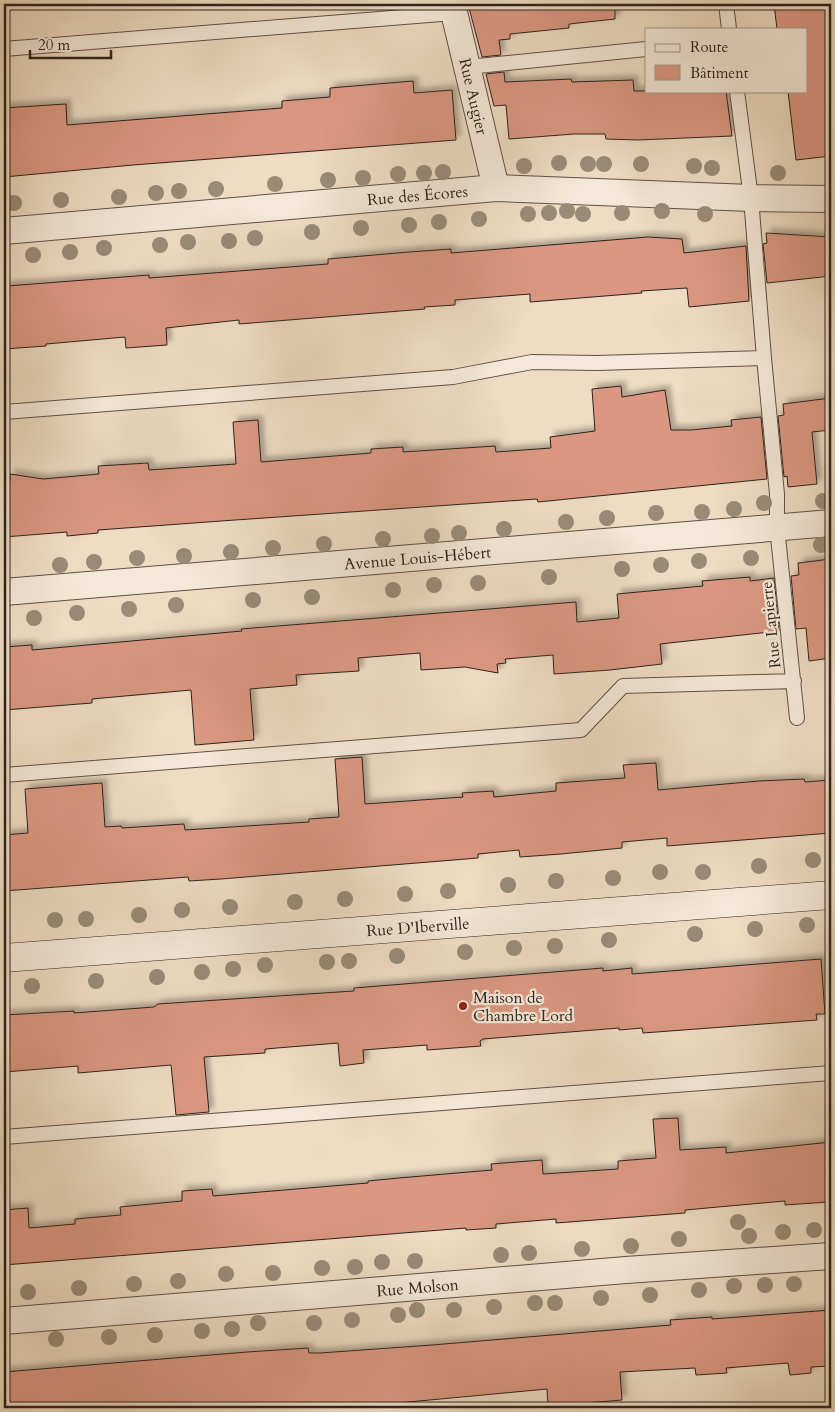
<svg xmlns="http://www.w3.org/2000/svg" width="835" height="1412" viewBox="0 0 835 1412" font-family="Cardo,serif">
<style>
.building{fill:#da9781;stroke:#2f221d;filter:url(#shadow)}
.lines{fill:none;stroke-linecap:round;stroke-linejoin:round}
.service-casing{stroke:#5f5046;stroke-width:16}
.minor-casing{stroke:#5f5046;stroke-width:28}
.secondary-casing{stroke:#2f221d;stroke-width:29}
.service{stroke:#f4e8d8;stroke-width:14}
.minor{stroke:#f4e8d8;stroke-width:26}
.secondary{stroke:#f4e8d8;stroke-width:28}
.tree{fill:#998b78}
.poi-dot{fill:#8f2418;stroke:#f4e8d8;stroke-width:2}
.labels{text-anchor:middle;stroke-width:4.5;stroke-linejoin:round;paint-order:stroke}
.street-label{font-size:16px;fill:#2f221d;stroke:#f4e8d8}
.poi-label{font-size:16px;fill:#2f221d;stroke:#f4e8d8;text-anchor:start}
</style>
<defs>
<filter id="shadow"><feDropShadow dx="4.5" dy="-4.5" stdDeviation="2.5" flood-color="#0004"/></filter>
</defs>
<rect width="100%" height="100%" fill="#eedcc3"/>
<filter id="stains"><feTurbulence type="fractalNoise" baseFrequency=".004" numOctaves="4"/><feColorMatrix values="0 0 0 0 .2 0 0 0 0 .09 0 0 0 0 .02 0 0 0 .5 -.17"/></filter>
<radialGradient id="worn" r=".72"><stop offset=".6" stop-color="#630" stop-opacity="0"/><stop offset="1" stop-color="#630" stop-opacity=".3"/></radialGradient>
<path class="building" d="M468 4H615V19L569 24V28L510 34V39L499 40 501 55 482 57Z
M774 4H831V156L796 160 788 91H806V29H777Z
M504 72 505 82 571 79 572 82 633 80 634 91H726L732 136 638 140 606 139 605 134H574L509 139 506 105 494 106 486 74Z
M413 81 414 93 452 90 456 140 133 165 4 177V108L66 104 67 125 282 108V101L330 97V88Z
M766 233 831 237V276L767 283 763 244 767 243Z
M648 237 682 239 684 253 746 246 749 301 689 307 687 288 641 291 642 293 530 302V294L455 300V305L424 307 425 309 239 324V320L166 328 167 345 126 348 125 337 46 344V346L4 349V287L7 286 149 275V278L328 264V259L409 252 451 249V253Z
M621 386 622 397 665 390 671 430H691L732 426 731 420 761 417 767 479 538 502 537 499 221 521 98 530V533L67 536V532L4 537V482L10 481V474L43 479 99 474 98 466 148 463 149 470 236 464 233 422 258 420 261 462 371 453V449L403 447V452L495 446 496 452 551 448 550 437 595 431 592 389Z
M831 398V430L812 432 817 484 788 487 787 476 784 477 778 416 784 415 783 404Z
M831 559V658L809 661 806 628 796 629 791 576 799 575 798 563Z
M750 577V581L774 578 779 631 660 644 662 664 610 670 554 674 553 655 505 659 506 663 497 664 498 673 465 667 421 670 420 653 358 658 359 671 296 675 297 685 250 689 254 740 195 745 191 690 92 699V703L4 710V647L32 645V650L242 631 241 629 576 602 577 622 619 618 617 594 703 586 702 581Z
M362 757 365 804 463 797 462 793 493 791 494 797 556 791V783L625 778 623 765 656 763 658 790 759 781 804 779 805 782 831 780V833L667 846V838L622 842V848L561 854 520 857 519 850 478 854V858L221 879 189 881 188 877 4 891V835L28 833 25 789 102 783 105 827 121 826 122 828 184 824 185 830 309 822V819L339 817 335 759Z
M821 959 825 1014H816L817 1020 643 1033 642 1028 619 1030V1028L483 1039 480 1041 481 1046 427 1050V1045L363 1050 364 1063 340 1066 338 1043 265 1049V1053L204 1057 209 1112 176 1115 171 1065 78 1073V1066L4 1072V1015L74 1011V1013L154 1007 158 1004 323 993 354 991V988L603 968V971L632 968V974Z
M678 1118 680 1150 726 1147V1153L831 1142V1197L827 1198 828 1202 785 1205V1201L685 1210V1213L556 1223V1219L496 1224V1228L466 1230V1228L403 1233 4 1265V1210L28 1208 29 1228 75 1224V1219L121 1215 120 1207 182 1201V1191L212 1189 213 1196 368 1183V1181L399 1178 492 1170 491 1164 542 1160 543 1174 618 1169V1161L656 1158 653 1119Z
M831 1310V1366L811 1367V1373L790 1375 788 1363 726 1368 727 1373 696 1375 695 1368 620 1372 622 1400 548 1406 547 1389 355 1407V1408H326L325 1404 273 1408H4V1372L247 1352 308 1348 309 1353H320L432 1345 671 1325 670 1320 712 1317V1319Z"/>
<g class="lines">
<defs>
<path id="service" d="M726 4 729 29
M4 49 454 13
M468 67 646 49
M737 91 751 198 764 358
M4 412 453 377 532 362 597 363 764 358 777 494V527L797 718
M4 775 581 730 623 686 794 681
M4 1137 831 1073"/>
<g id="minor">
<path id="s1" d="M452 4 496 188"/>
<path id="s2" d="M4 231 496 188 751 198 831 199"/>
<path id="s3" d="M4 592 831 523"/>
<path id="s4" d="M4 1321 626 1270 831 1256"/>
</g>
<g id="secondary">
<path id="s5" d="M4 958 831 895"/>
</g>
</defs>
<use href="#service" class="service-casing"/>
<use href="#minor" class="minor-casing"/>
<use href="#secondary" class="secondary-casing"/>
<use href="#service" class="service"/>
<use href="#minor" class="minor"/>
<use href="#secondary" class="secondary"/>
</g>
<g class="tree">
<circle cx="559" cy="163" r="8"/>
<circle cx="588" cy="164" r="8"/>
<circle cx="604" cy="164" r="8"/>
<circle cx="641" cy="164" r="8"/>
<circle cx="524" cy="166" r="8"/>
<circle cx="694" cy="166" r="8"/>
<circle cx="712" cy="168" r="8"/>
<circle cx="443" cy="172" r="8"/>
<circle cx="424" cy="173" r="8"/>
<circle cx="778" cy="173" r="8"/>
<circle cx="398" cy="174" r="8"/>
<circle cx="363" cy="178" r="8"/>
<circle cx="328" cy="180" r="8"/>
<circle cx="275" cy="184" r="8"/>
<circle cx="216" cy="189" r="8"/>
<circle cx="179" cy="191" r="8"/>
<circle cx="156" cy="193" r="8"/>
<circle cx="119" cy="197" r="8"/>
<circle cx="61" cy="200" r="8"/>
<circle cx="14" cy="203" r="8"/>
<circle cx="567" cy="211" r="8"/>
<circle cx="662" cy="211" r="8"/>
<circle cx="549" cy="213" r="8"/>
<circle cx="622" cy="213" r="8"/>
<circle cx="528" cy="214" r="8"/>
<circle cx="583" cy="214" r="8"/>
<circle cx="705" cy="214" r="8"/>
<circle cx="479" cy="219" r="8"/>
<circle cx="439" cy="222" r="8"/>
<circle cx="409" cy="225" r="8"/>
<circle cx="361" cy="228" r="8"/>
<circle cx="312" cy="232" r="8"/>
<circle cx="255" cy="238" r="8"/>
<circle cx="229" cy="241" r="8"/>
<circle cx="188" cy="242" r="8"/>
<circle cx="160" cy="245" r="8"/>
<circle cx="104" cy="248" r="8"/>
<circle cx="70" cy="252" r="8"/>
<circle cx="33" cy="255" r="8"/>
<circle cx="823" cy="501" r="8"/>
<circle cx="764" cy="503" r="8"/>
<circle cx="734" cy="509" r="8"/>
<circle cx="702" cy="512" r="8"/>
<circle cx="656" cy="513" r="8"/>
<circle cx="607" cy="518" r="8"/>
<circle cx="566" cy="522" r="8"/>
<circle cx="504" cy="529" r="8"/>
<circle cx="459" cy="533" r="8"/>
<circle cx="432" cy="536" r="8"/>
<circle cx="383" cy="539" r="8"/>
<circle cx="324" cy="544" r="8"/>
<circle cx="821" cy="545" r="8"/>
<circle cx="273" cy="548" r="8"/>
<circle cx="231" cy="552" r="8"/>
<circle cx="184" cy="556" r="8"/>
<circle cx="137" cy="558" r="8"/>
<circle cx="751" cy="558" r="8"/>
<circle cx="699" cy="561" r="8"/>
<circle cx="94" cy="562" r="8"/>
<circle cx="60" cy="565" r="8"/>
<circle cx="661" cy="565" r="8"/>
<circle cx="622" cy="569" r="8"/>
<circle cx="549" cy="577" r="8"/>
<circle cx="478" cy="583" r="8"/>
<circle cx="434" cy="585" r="8"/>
<circle cx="393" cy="590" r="8"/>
<circle cx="312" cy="597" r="8"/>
<circle cx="253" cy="600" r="8"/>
<circle cx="176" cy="605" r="8"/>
<circle cx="129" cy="609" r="8"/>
<circle cx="77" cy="613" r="8"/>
<circle cx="34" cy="618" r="8"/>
<circle cx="813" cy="860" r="8"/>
<circle cx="759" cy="866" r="8"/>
<circle cx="660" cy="872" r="8"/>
<circle cx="703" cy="872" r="8"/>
<circle cx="613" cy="878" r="8"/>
<circle cx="556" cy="881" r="8"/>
<circle cx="508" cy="885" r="8"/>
<circle cx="448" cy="891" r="8"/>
<circle cx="405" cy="894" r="8"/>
<circle cx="345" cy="899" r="8"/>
<circle cx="295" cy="902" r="8"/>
<circle cx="230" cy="907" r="8"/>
<circle cx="182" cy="910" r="8"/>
<circle cx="139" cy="915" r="8"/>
<circle cx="86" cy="919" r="8"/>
<circle cx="55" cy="920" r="8"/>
<circle cx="807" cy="925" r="8"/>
<circle cx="755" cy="929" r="8"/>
<circle cx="695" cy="934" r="8"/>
<circle cx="609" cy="940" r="8"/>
<circle cx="555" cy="946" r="8"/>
<circle cx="514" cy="948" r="8"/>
<circle cx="465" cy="952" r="8"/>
<circle cx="397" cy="956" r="8"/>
<circle cx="349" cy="961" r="8"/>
<circle cx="327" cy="962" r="8"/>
<circle cx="265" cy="965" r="8"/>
<circle cx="233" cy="969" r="8"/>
<circle cx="202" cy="972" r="8"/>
<circle cx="157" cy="977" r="8"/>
<circle cx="96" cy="981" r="8"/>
<circle cx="32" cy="986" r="8"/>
<circle cx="738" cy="1222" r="8"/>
<circle cx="814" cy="1230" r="8"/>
<circle cx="783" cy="1232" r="8"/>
<circle cx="749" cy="1236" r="8"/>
<circle cx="679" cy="1239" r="8"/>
<circle cx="631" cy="1246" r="8"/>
<circle cx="582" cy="1249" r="8"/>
<circle cx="529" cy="1253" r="8"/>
<circle cx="501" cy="1255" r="8"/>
<circle cx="415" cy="1261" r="8"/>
<circle cx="382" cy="1262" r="8"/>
<circle cx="355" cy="1267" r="8"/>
<circle cx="322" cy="1268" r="8"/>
<circle cx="273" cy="1273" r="8"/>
<circle cx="226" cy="1274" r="8"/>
<circle cx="178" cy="1281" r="8"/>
<circle cx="134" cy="1284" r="8"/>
<circle cx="794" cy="1284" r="8"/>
<circle cx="765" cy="1285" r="8"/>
<circle cx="734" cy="1286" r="8"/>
<circle cx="79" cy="1288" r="8"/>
<circle cx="699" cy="1290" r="8"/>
<circle cx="28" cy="1292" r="8"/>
<circle cx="650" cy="1295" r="8"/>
<circle cx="601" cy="1298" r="8"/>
<circle cx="535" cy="1303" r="8"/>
<circle cx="555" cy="1303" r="8"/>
<circle cx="494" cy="1307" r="8"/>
<circle cx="417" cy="1310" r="8"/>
<circle cx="454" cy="1310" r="8"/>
<circle cx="398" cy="1315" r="8"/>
<circle cx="352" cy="1320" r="8"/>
<circle cx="258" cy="1323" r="8"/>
<circle cx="314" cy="1323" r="8"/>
<circle cx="232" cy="1329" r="8"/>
<circle cx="202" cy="1331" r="8"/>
<circle cx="155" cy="1335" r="8"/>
<circle cx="109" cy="1337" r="8"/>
<circle cx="56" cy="1339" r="8"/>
</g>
<circle class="poi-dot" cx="463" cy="1006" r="5"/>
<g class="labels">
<g class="street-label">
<text dy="6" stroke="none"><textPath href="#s1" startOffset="95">Rue Augier</textPath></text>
<text dy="6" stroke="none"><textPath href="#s2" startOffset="415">Rue des Écores</textPath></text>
<text dy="6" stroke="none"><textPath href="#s3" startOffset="415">Avenue Louis-Hébert</textPath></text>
<text transform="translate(770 625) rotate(-96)" y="6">Rue Lapierre</text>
<text dy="6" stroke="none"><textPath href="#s5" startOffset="415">Rue D'Iberville</textPath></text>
<text dy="6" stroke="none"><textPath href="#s4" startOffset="415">Rue Molson</textPath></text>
</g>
<g class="poi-label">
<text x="473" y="1003">Maison de<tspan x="473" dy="18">Chambre Lord</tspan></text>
</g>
</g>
<rect width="835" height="1412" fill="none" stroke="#eedcc3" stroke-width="20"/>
<rect x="5" y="5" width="825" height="1402" fill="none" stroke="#2f221d" stroke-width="2.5"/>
<rect x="10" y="10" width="815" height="1392" fill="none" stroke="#2f221d"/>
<rect x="645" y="28" width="162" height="65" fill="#f4e8d8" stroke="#a5998d"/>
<rect x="655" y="44" width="25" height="8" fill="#f4e8d8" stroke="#a5998d"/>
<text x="690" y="52" font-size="15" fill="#2f221d">Route</text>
<rect x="655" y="65" width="25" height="15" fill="#da9781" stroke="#a5998d"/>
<text x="690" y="78" font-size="15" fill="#2f221d">Bâtiment</text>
<path d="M30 50v8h81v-8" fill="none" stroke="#2f221d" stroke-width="2.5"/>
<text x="38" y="50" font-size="15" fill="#2f221d" stroke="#f4e8d8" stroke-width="4" paint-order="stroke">20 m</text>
<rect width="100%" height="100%" filter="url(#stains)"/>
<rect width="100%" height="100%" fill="url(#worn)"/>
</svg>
